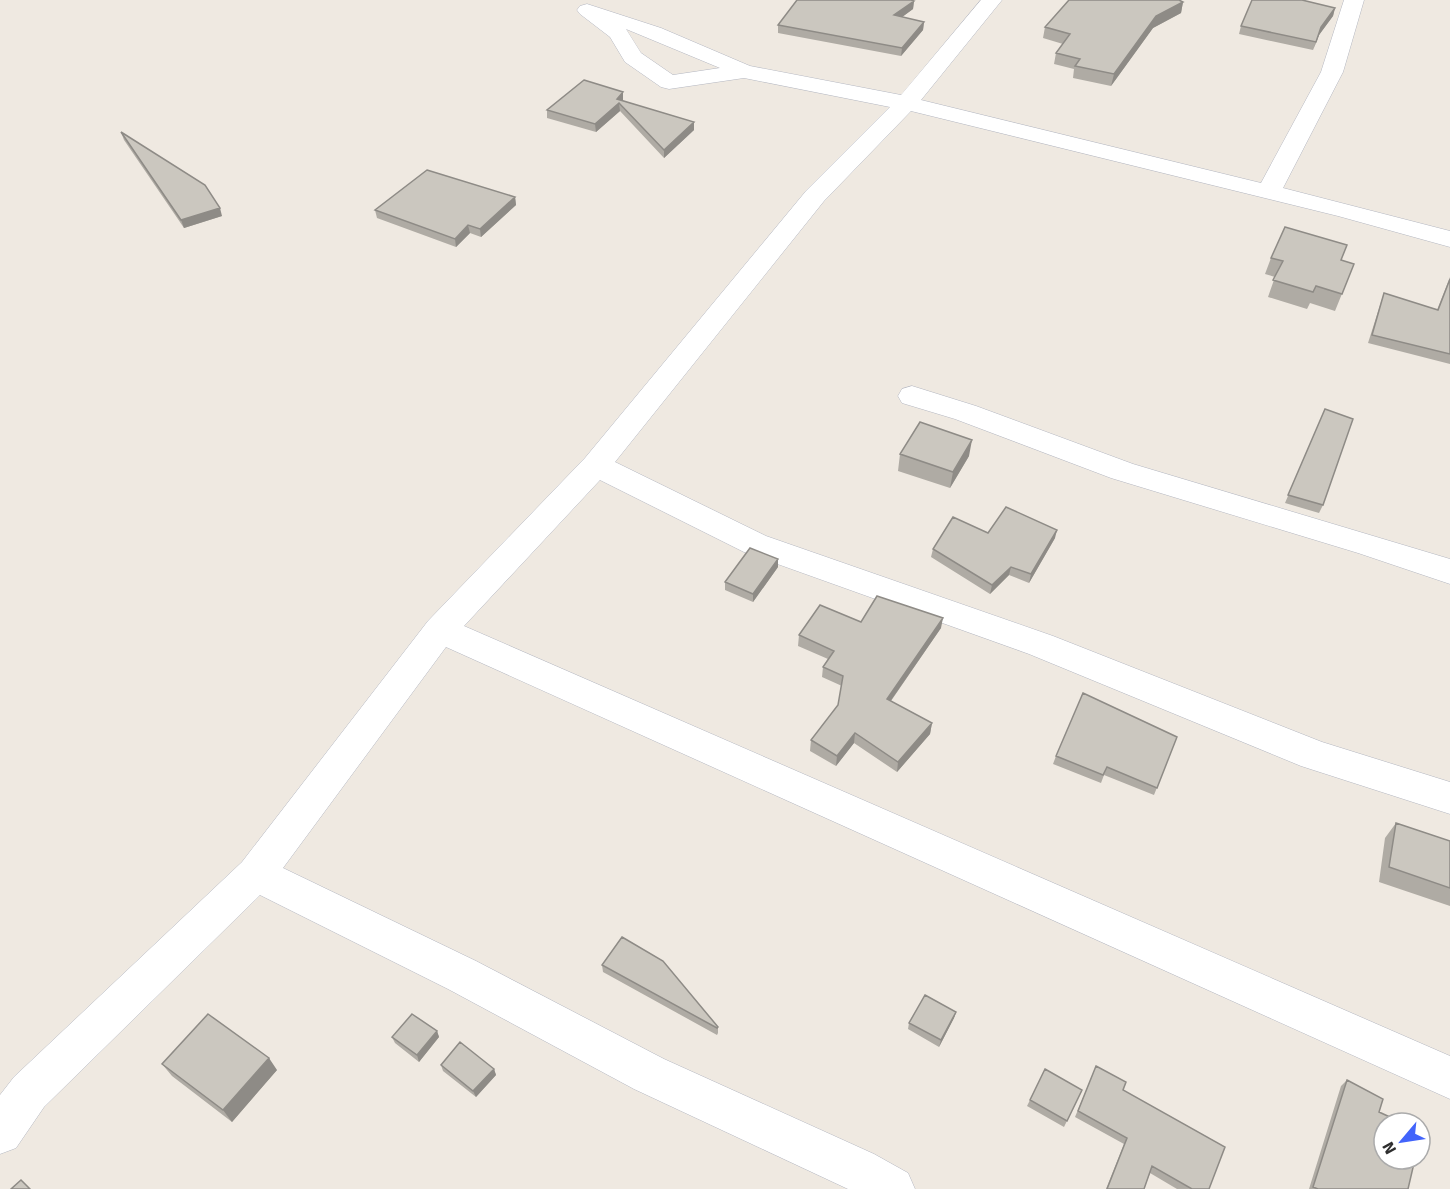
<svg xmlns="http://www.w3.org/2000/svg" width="1450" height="1189" viewBox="0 0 1450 1189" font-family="Signika,sans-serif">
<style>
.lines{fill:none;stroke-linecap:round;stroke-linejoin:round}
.street-casing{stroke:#b4b7c1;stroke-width:1}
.street{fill:#fff;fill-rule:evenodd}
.wall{fill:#afaba4}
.shaded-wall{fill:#8e8b86}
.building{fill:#cbc7bf;stroke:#8e8b86;stroke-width:1.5}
</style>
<rect width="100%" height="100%" fill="#efe9e1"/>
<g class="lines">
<defs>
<path id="street" d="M981 0H1002L921 100 1261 183 1321 72 1344 0H1364L1343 72 1283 188 1450 231V247L1338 216 911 111 824 201 615 462 766 536 1053 636 1322 742 1450 782V814L1301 766 1029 654 744 552 600 480 464 626 1450 1056V1099L446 647 283 868 476 961 664 1059 874 1154 908 1173 915 1189H848L634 1089 448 989 260 895 44 1107 16 1148 0 1154V1095L14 1077 242 862 428 621 585 458 806 191 890 107 744 78 669 89 661 87 625 62 610 37 580 14 577 10 580 6 587 4 661 28 750 66 901 95ZM626 29 720 68 673 75 641 53Z
M912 386 976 406 1133 464 1450 559V584L1358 553 1111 478 955 419 902 403 898 396 902 389Z"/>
</defs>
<use href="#street" class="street-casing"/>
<use href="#street" class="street"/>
</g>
<path class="wall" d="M914 1 913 9 902 17 924 22 923 30 901 56 778 33V25Z
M1183 2 1181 13 1153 28 1111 86 1073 78 1074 69 1054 64 1056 53 1063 44 1043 38 1045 27Z
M1335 8 1333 16 1319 35 1313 50 1239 34 1241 26Z
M623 92V101L694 122V130L664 158 620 111 596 132 547 118V110Z
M121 132 222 216 184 228 124 140Z
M515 197 516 205 481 237 470 233 456 247 377 218 375 210Z
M1271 258 1341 260 1354 264 1335 311 1310 303 1307 309 1268 297 1275 277 1265 274Z
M1450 277V364L1368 343 1381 302 1384 293 1437 310Z
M1325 409 1323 505 1319 513 1285 503Z
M900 454 969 456 950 488 898 471Z
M988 533 1055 538 1029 583 1009 575 990 594 931 557 933 549Z
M778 567 753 602 725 590V582Z
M861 622 941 628 891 701 932 723 930 734 897 772 854 743 836 766 810 751 811 740 838 705 842 686 822 677 823 667 828 659 798 646 799 635Z
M1177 737 1154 795 1104 775 1101 783 1053 764 1056 756Z
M1396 823 1450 841V906L1379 882 1385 838Z
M602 965 718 1027V1033L717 1035 603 972Z
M956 1012 954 1018 939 1047 908 1029 909 1023Z
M437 1031 439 1037 419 1062 395 1043 392 1037Z
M162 1064 277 1070 232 1122 172 1076Z
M441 1065 494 1069 496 1075 476 1097 443 1071Z
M1096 1066 1123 1090 1209 1189H1177L1150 1173 1144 1189H1106L1124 1144 1075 1117Z
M1347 1080 1379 1112 1408 1189H1309L1341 1086Z
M1082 1090 1064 1127 1027 1106 1030 1100Z"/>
<path class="shaded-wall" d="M914 1 913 9 894 23V15Z
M1183 2 1181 13 1153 28 1111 86 1114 74 1156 16Z
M1335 8 1333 16 1319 35 1313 50 1321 27Z
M924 22 923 30 901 56 902 48Z
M623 92V100L620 104 619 103 620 111 596 132 595 124Z
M694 122V130L664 158V150Z
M515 197 516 205 481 237 480 229Z
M220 208 222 216 184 228 181 220Z
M468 225 470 233 456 247 455 239Z
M972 440 969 456 950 488 953 472Z
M1057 530 1055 538 1029 583 1031 574Z
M778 559V567L753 602V594Z
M1011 567 1009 575 990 594 992 585Z
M943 618 941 628 885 709 887 699Z
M932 723 930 734 897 772 898 762Z
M855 733 854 743 836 766 837 756Z
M956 1012 954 1018 939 1047 941 1040Z
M437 1031 439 1037 419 1062 417 1055Z
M269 1058 277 1070 232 1122 223 1110Z
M494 1069 496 1075 476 1097 473 1091Z"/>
<path class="building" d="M797 0H911L914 1 894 15 924 22 902 48 778 25Z
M1069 0H1179L1183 2 1156 16 1114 74 1075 66 1080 59 1056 53 1070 34 1045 27Z
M1252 0H1302L1335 8 1321 27 1316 42 1241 26Z
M584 80 623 92 617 99 694 122 664 150 619 103 595 124 547 110Z
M121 132 205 185 220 208 181 220Z
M427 170 515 197 480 229 468 225 455 239 375 210Z
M1285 227 1347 245 1341 260 1354 264 1342 294 1316 286 1313 292 1273 280 1283 261 1271 258Z
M1450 279V354L1372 335 1384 293 1438 310Z
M1325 409 1353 419 1323 505 1288 495Z
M920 422 972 440 953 472 900 454Z
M1006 507 1057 530 1031 574 1011 567 992 585 933 549 953 517 988 533Z
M750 548 778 559 753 594 725 582Z
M877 596 943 618 887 699 932 723 898 762 855 733 837 756 811 740 838 705 843 676 823 667 834 651 799 635 820 605 861 622Z
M1083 693 1177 737 1157 788 1107 767 1103 775 1056 756Z
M1396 823 1450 841V888L1389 867Z
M622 937 663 961 718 1027 717 1028 602 965Z
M925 995 956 1012 941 1040 909 1023Z
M208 1014 269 1058 223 1110 162 1064Z
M412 1014 437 1031 417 1055 392 1037Z
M460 1042 494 1069 473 1091 441 1065Z
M1096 1066 1126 1082 1123 1090 1225 1147 1209 1189H1192L1152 1166 1144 1189H1107L1127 1138 1078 1111Z
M1045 1069 1082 1090 1067 1121 1030 1100Z
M1347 1080 1383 1099 1379 1112 1403 1123H1384V1159H1415L1408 1189H1318L1313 1187Z
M21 1180 30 1189H11Z"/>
<g transform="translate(1402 1141) rotate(241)"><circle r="28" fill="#ffffff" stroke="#ababab" stroke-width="1.5"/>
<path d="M0-4.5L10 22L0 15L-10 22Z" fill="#4264fb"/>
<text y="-9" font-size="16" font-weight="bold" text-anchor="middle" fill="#2e2e2e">N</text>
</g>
</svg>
